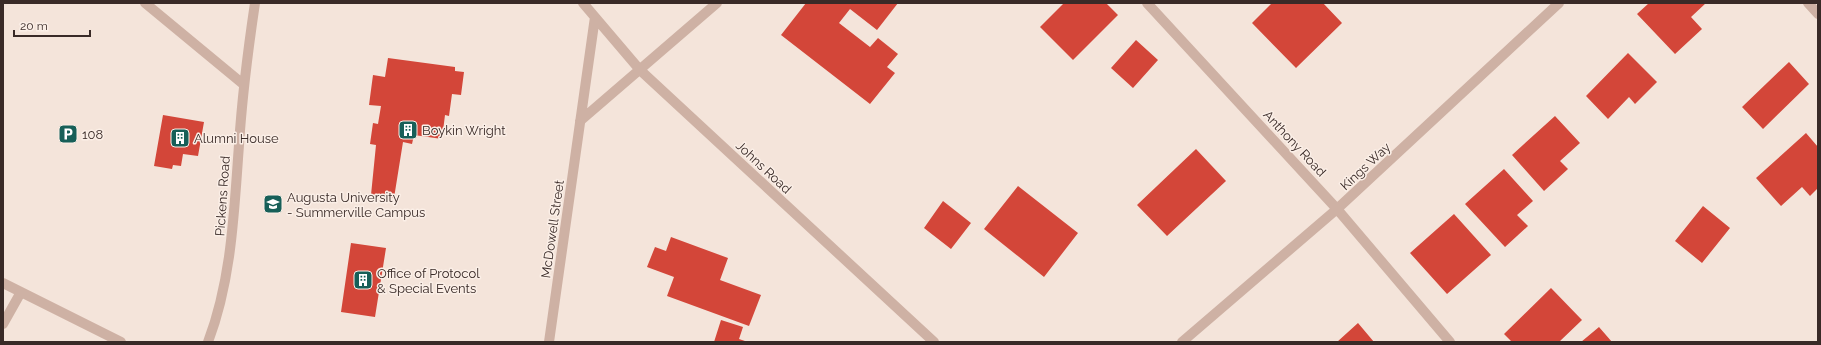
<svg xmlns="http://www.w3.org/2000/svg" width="1821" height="345" viewBox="0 0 1821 345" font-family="Raleway,sans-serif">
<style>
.building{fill:#d34639}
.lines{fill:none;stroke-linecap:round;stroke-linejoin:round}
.minor{stroke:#ceb1a4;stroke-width:10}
.labels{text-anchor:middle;stroke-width:3;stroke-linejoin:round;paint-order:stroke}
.poi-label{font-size:13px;fill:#392a27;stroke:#fbefe7;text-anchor:start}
.street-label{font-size:13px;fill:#392a27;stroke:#fbefe7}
</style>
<rect width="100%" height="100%" fill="#f4e4da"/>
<path class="building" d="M806 3H898L877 30 850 9 839 23 870 47 878 38 898 54 887 67 895 73 870 104 781 35Z
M1064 3H1106L1118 15 1073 60 1040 27Z
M1272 3H1323L1342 23 1296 68 1252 23Z
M1649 3H1706L1691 17 1702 29 1675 54 1637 14Z
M1136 40 1158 60 1133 88 1111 68Z
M1628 53 1657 82 1635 104 1629 97 1608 119 1586 96Z
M388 58 455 67V71L464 72 461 95 452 94 449 116 445 115 442 139 414 135 412 144 403 142 394 198 371 195 376 145 370 144 373 123 378 124 381 106 369 105 373 75 385 77Z
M1789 62 1809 84 1763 129 1742 107Z
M163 115 204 122 198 156 183 154 181 166 173 165 172 169 154 166Z
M1555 116 1580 143 1560 161 1568 169 1544 191 1512 155Z
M1806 133 1818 147V188L1810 196 1802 187 1781 206 1756 178Z
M1196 149 1226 181 1167 236 1137 205Z
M1504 169 1533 201 1517 215 1528 226 1505 247 1465 204Z
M1018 186 1078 233 1044 277 984 229Z
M943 201 971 223 951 249 924 228Z
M1703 206 1730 228 1702 263 1675 241Z
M1454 214 1491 255 1447 294 1410 253Z
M671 237 728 258 720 280 761 295 749 326 667 296 674 277 647 267 655 247 666 251Z
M351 243 386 248 375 317 341 312Z
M1551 288 1582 320 1559 342H1512L1504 334Z
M721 320 743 327 739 339 748 342H714Z
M1358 323 1374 342H1337Z
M1599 327 1612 342H1581Z"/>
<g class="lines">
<path class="minor" d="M145 3 243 84
M583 3 640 70 934 342
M1147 3 1337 209 1450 342
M1808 3 1818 14
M580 121 717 3
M3 283 121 342
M3 324 21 292
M208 342C232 279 234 211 239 145 242 97 248 50 255 3
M549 342 595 17
M1182 342 1337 209 1559 3"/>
</g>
<defs>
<symbol id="building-square" viewBox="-11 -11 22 22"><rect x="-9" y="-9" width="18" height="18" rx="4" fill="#175f58" stroke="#fbefe7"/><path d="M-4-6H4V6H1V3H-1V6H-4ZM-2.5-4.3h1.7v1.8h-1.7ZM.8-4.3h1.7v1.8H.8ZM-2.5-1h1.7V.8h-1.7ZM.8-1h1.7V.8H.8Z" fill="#fff"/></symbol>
<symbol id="parking-square" viewBox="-11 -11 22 22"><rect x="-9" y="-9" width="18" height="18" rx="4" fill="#175f58" stroke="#fbefe7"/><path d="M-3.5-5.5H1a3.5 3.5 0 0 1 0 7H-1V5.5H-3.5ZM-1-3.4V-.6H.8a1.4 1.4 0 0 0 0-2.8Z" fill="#fff"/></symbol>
<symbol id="university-square" viewBox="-11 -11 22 22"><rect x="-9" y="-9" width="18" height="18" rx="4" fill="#175f58" stroke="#fbefe7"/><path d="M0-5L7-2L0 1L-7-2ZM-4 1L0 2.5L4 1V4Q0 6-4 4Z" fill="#fff"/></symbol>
</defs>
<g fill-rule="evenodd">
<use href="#building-square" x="397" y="119" width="22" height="22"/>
<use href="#parking-square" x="57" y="123" width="22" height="22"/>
<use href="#building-square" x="169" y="127" width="22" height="22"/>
<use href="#university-square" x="262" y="193" width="22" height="22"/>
<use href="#building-square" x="352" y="269" width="22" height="22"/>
</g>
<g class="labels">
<g class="poi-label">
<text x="422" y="135">Boykin Wright</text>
<text x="82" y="139">108</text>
<text x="194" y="143">Alumni House</text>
<text x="287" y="202">Augusta University<tspan x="287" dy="15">- Summerville Campus</tspan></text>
<text x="377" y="278">Office of Protocol<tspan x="377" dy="15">&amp; Special Events</tspan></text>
</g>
<g class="street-label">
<text transform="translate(1295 143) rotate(47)" y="5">Anthony Road</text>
<text transform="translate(1365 166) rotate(-43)" y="5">Kings Way</text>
<text transform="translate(764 167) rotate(43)" y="5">Johns Road</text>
<text transform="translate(222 196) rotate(-86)" y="5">Pickens Road</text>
<text transform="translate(552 229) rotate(-82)" y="5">McDowell Street</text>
</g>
</g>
<rect width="1821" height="345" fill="none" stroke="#392a27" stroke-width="8"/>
<path d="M14 30v6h76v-6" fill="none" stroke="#392a27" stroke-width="2"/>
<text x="20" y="30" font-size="12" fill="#392a27" stroke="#fbefe7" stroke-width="3" paint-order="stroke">20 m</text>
</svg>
